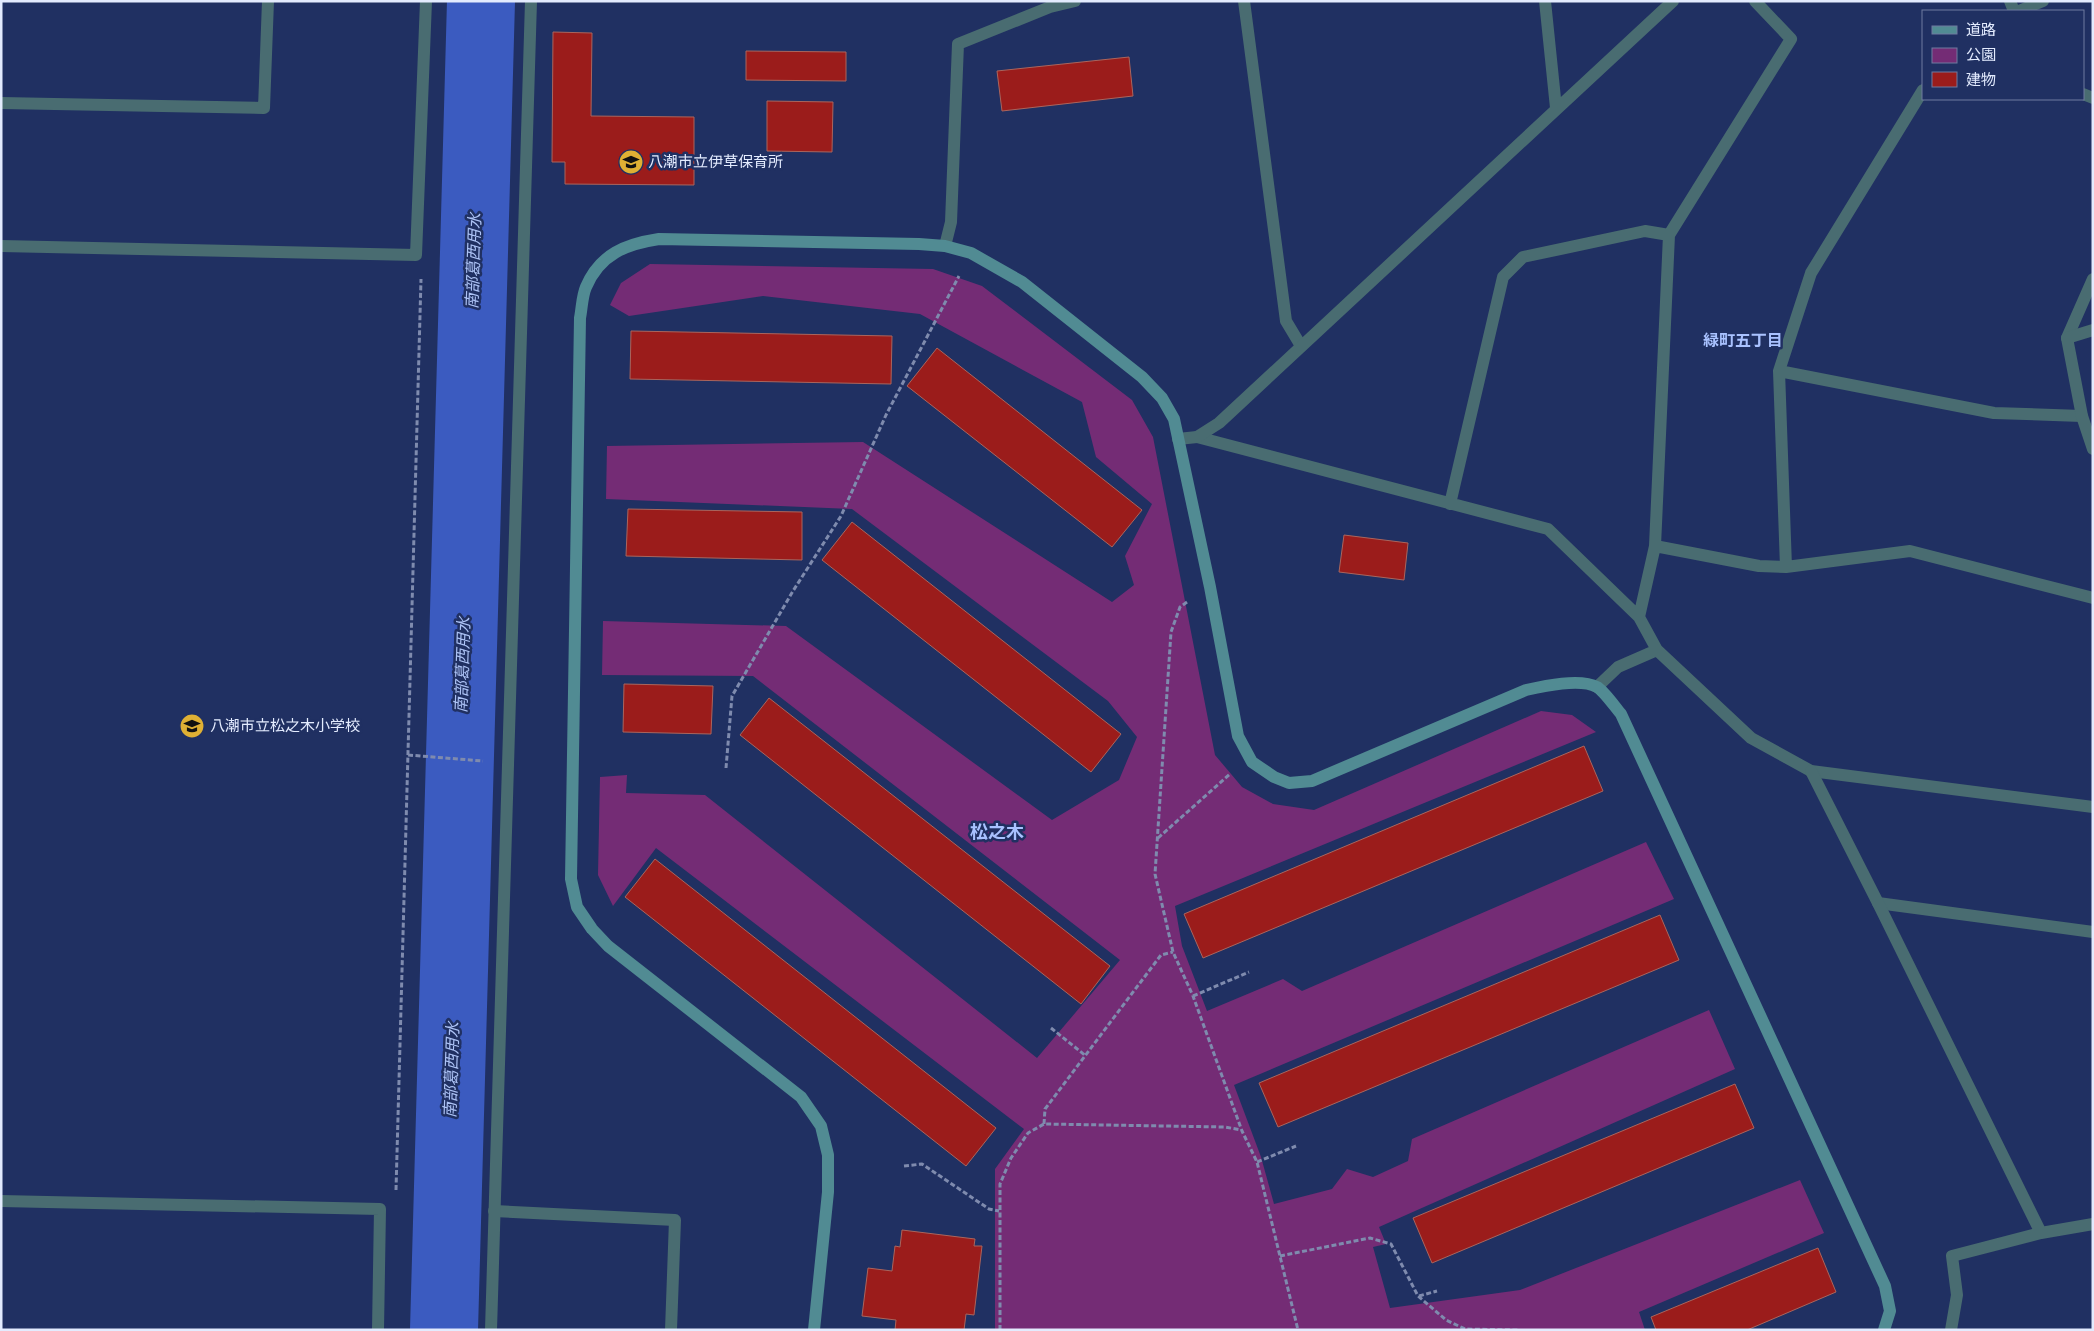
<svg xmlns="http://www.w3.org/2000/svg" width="2094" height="1331" viewBox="0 0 2094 1331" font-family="Merriweather,'Noto Sans JP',serif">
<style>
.green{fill:#742c75}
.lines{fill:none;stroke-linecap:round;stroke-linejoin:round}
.river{stroke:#3b5bc0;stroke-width:68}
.building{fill:#9b1c1b;stroke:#aa655d}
.path{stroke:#7f8bae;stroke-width:3;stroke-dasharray:5 2.5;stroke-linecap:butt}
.lane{stroke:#496c71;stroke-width:12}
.street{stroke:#496c71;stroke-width:12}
.secondary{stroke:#518b93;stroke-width:12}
.labels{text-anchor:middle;stroke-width:5;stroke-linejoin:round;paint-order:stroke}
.poi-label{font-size:15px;fill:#e3ebfe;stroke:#203062;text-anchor:start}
.water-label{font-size:16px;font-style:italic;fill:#adc3f6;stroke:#203062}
.neighbourhood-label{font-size:16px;font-weight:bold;fill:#a9c2ff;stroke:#203062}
.quarter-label{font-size:18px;font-weight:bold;fill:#a9c2ff;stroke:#203062}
</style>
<rect width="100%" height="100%" fill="#203062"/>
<path class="green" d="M650 264 933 269 982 286 1132 400 1153 437 1215 755 1242 787 1273 804 1314 810 1541 711 1572 715 1596 732 1175 906 1182 946 1207 1011 1283 979 1302 991 1646 842 1674 899 1234 1085 1261 1157 1274 1204 1332 1189 1347 1169 1373 1177 1408 1161 1412 1139 1709 1010 1735 1069 1379 1227 1386 1244 1373 1247 1390 1308 1520 1290 1800 1180 1824 1233 1639 1312 1645 1330H995V1169L1024 1129 656 848 613 906 598 875 600 777 627 775 626 793 705 795 1037 1058 1120 960 753 676 602 675 603 621 786 626 1052 820 1119 780 1137 737 1108 701 852 509 606 499 607 446 863 442 1112 602 1134 585 1125 556 1152 504 1096 457 1082 402 920 314 763 296 629 316 610 305 621 283Z"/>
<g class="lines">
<path class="river" d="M444 1330 481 1"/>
</g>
<path class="building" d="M553 32 592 33 591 116 694 117V185L565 184V162H552Z
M746 51 846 52V81L746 80Z
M1129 57 1133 96 1002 111 997 71Z
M767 101 833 102 832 152 767 151Z
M631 331 892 336 891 384 630 379Z
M937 348 1142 510 1112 547 907 386Z
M628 509 802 512V560L626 556Z
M852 522 1121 734 1091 772 822 560Z
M1344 535 1408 543 1404 580 1339 572Z
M624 684 713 686 711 734 623 732Z
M769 698 1110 966 1081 1004 740 735Z
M1584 746 1603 791 1203 958 1184 914Z
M655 859 996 1128 966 1166 625 897Z
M1660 915 1679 960 1278 1127 1259 1083Z
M1735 1084 1754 1128 1432 1263 1413 1218Z
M902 1230 975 1239 974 1246H982L974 1315 966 1314 964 1330H895L896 1320 862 1316 868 1268 892 1271 895 1246 900 1247Z
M1818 1248 1836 1292 1747 1330H1656L1651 1317Z"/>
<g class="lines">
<path class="path" d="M1187 602 1180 607 1171 632 1155 874 1173 952 1193 996 1242 1131 1257 1162 1298 1330
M408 755 483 761
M726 768 732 696 793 591 841 516 886 415 959 276
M1158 838 1230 774
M1193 996 1249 972
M1051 1028 1086 1056
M1044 1124 1045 1109 1161 955 1173 952
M1257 1162 1296 1146
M904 1166 922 1164 989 1209 999 1211
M396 1190 421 279
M1280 1256 1370 1238 1391 1244 1418 1296 1446 1320 1465 1329 1519 1330
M1419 1296 1437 1291
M1000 1330V1184L1011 1158 1028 1133 1044 1124 1225 1127 1241 1130"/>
<path class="lane" d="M1244 1 1286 321 1301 346
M2010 1 2014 11
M2019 11 2043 1
M1923 90 1811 273 1779 371 1786 567 1910 551 2093 598
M2083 94 2093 98
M1 103 264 108 268 1
M2067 338 2093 279
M1779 371 1994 413 2082 416
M1197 437 1548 529 1639 617 1657 650 1618 667 1597 687
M1450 504 1503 277 1523 257 1645 231 1669 235
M1655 546 1759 566 1786 567
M1639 617 1655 546 1669 235 1791 39 1755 1
M1657 650 1751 738 1811 771 2093 807
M1878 903 2093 932
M494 1211 675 1220 671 1330"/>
<path class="street" d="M1545 1 1556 108
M1 246 416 255 426 1
M945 246 951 222 958 44 1050 7 1075 1
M2093 330 2067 338 2082 416 2093 449
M1178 439 1197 437 1219 423 1673 1
M1811 771 1878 903 2041 1233
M1 1201 380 1209 378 1330
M491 1330 531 1
M1951 1330 1957 1295 1952 1256 2041 1233 2093 1224"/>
<path class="secondary" d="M814 1330 828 1192V1155L821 1126 801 1097 608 946 592 929 577 907 571 879 580 318C582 308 582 296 586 287 600 254 626 244 659 239L919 244 945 246 971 253 1022 282 1142 377 1162 398 1174 419 1210 587 1238 736 1252 762 1274 777 1289 783 1312 781 1526 690C1544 686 1580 678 1597 687 1604 691 1615 707 1621 714L1885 1286 1890 1311 1884 1330"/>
</g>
<defs>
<symbol id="school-disc" viewBox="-11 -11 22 22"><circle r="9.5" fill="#dfb034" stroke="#203062"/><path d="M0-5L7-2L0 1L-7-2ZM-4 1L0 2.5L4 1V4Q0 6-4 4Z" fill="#111"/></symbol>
</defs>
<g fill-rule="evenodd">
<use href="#school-disc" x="617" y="148" width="28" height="28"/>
<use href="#school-disc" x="178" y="712" width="28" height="28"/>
</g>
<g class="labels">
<g class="poi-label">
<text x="648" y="167">八潮市立伊草保育所</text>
<text x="210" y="731">八潮市立松之木小学校</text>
</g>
<g class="water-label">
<text transform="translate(473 261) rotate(-88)" y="6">南部葛西用水</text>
<text transform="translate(462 665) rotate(-88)" y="6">南部葛西用水</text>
<text transform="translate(451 1070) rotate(-88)" y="6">南部葛西用水</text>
</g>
<g class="neighbourhood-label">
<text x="1743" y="346">緑町五丁目</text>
</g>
<g class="quarter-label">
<text x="997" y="838">松之木</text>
</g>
</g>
<rect width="2094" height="1331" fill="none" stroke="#e3ebfe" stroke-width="5"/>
<rect x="1922" y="10" width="162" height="90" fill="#203062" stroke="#6e7ba0"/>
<rect x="1932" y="26" width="25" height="8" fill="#518b93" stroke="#6e7ba0"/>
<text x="1966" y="35" font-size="15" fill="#e3ebfe">道路</text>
<rect x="1932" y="48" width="25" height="15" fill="#742c75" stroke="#6e7ba0"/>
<text x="1966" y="60" font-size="15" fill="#e3ebfe">公園</text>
<rect x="1932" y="72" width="25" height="15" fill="#9b1c1b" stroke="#6e7ba0"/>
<text x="1966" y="85" font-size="15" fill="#e3ebfe">建物</text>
</svg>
